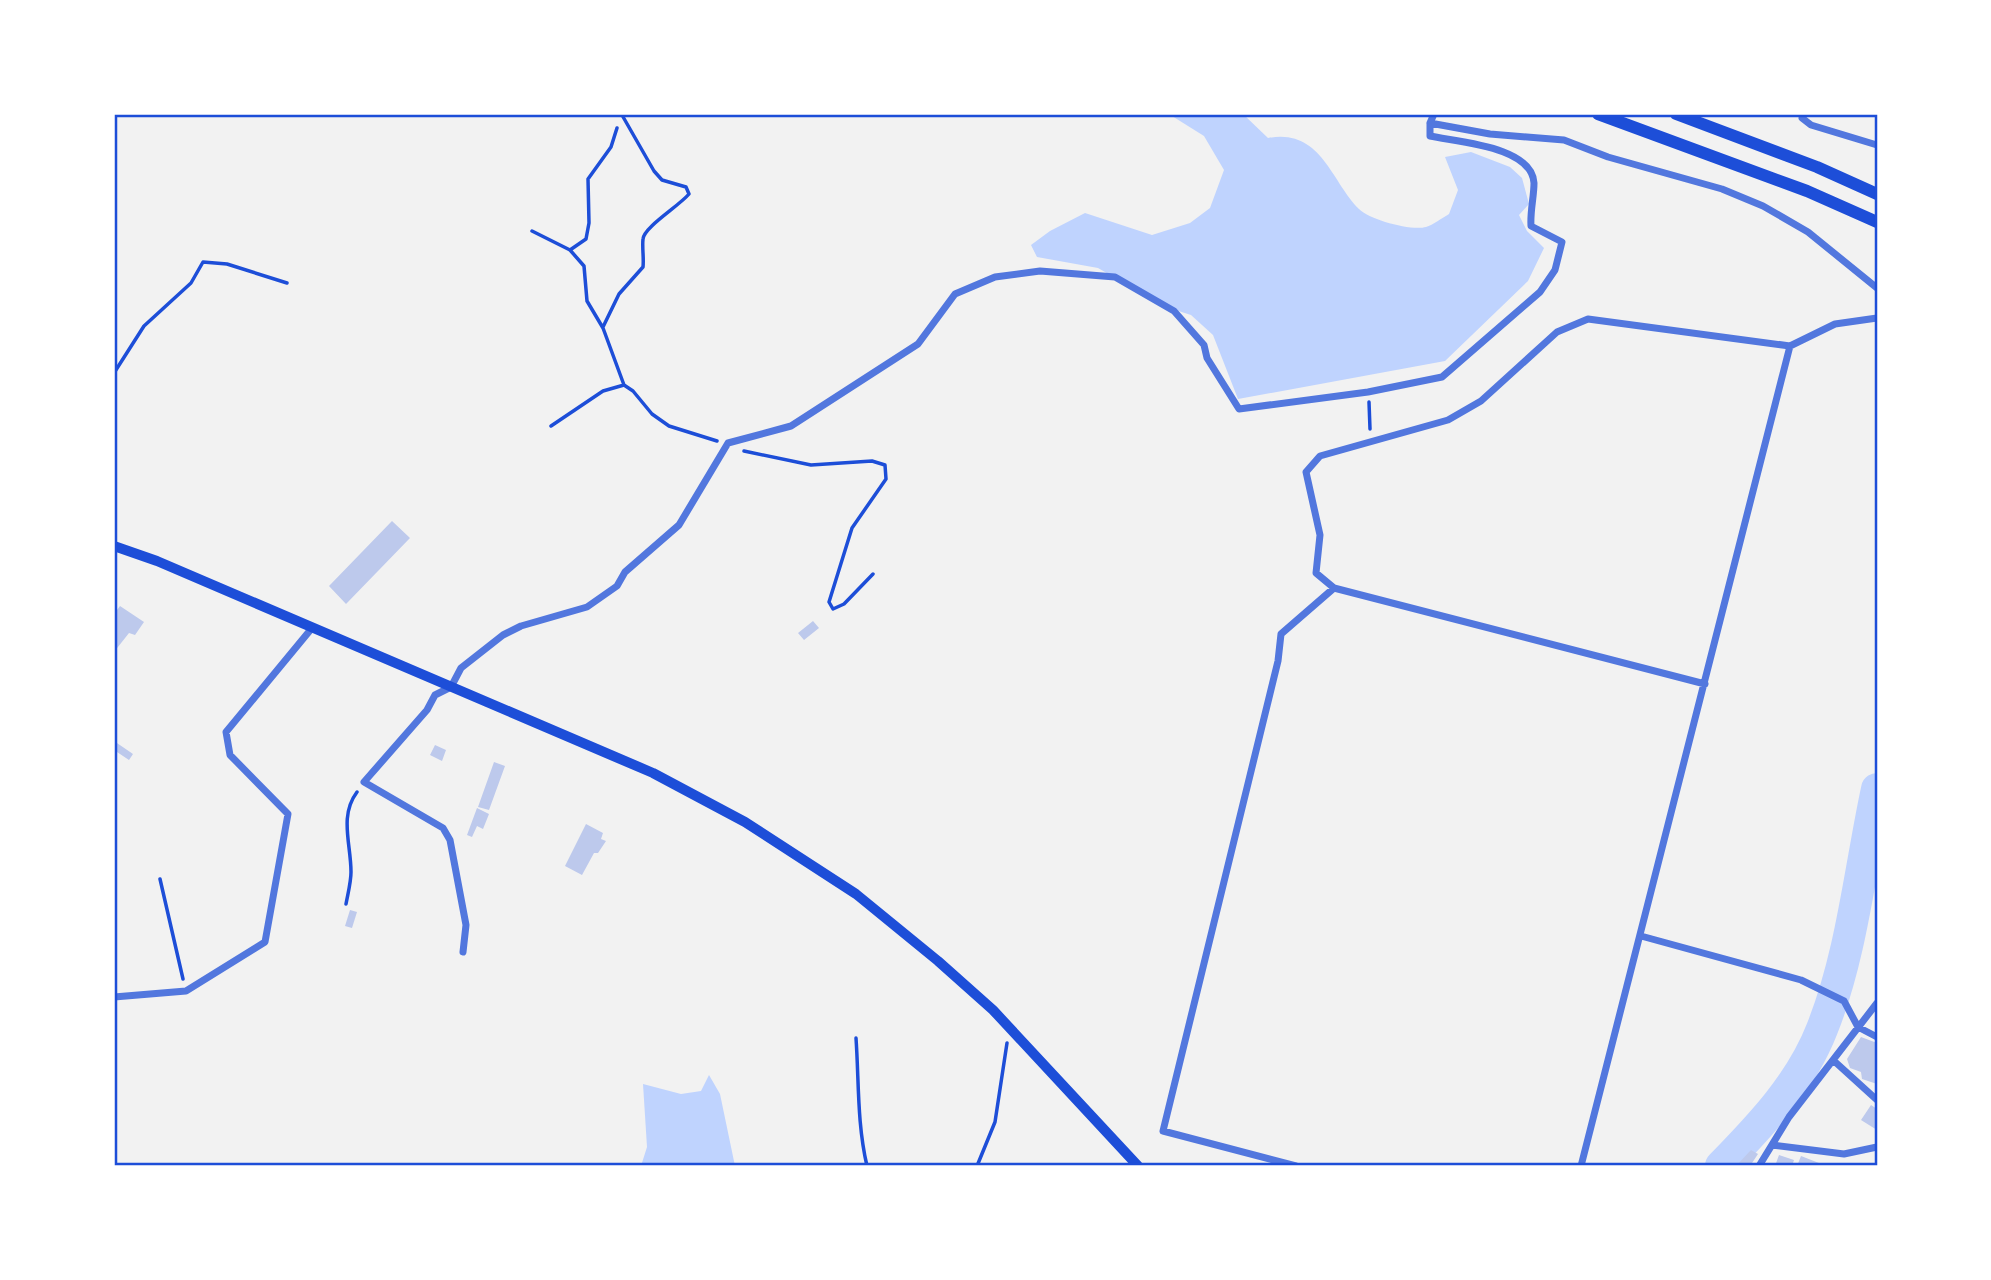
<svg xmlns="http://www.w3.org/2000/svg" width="1991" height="1280" viewBox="0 0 1991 1280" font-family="'Noto Serif',serif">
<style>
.water{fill:#bfd3fe}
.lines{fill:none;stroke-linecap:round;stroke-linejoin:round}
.river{stroke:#bfd3fe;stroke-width:32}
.building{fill:#bdc9ec}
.path{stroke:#1d4ed8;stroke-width:3.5}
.minor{stroke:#5277de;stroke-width:7}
.primary{stroke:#1d4ed8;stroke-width:10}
.motorway{stroke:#1d4ed8;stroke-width:12}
.neatline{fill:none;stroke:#1d4ed8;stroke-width:2.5}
</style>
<rect width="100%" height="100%" fill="#f2f2f2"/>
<path class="water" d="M1173 114H1243L1268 138C1321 128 1331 181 1359 209 1370 220 1411 231 1426 227 1433 225 1442 218 1449 214L1458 190 1445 157 1471 152 1510 167 1522 178 1529 204 1519 215 1527 231 1544 248 1528 281 1445 361 1238 399 1213 335 1191 315 1166 307 1098 268 1037 257 1031 245 1050 231 1085 213 1152 235 1190 223 1210 208 1224 170 1204 136 1172 116Z
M709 1075 720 1094 735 1166H641L647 1147 643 1084 681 1094 701 1091Z"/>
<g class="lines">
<path class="river" d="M1721 1166C1761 1125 1801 1083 1822 1029 1852 954 1860 868 1877 789"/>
</g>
<path class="building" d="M392 521 410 538 346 604 329 586Z
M120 606 144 622 135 635 129 633 114 652V614Z
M813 621 819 628 804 640 798 633Z
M114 741 133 754 129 760 114 750Z
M435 745 446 750 442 761 430 755Z
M494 762 505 766 489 810 478 807Z
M477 808 489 814 483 829 477 826 472 837 467 835Z
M586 824 603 833 601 839 606 841 598 853H594L582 875 565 866Z
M350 910 357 912 352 928 345 926Z
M1861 1037 1877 1043V1084L1862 1079 1861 1072 1850 1068 1847 1059Z
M1871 1105 1877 1109V1130L1861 1120Z
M1751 1150 1758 1154 1750 1166H1736Z
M1779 1155 1794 1160 1792 1166H1775Z
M1801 1156 1819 1163 1818 1166H1797Z"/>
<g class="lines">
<path class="path" d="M617 128 611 147 588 179 589 223 586 239 570 250 584 266 587 301 603 328 624 385 633 391 652 414 669 426 717 441
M532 231 570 250
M603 327 619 294 643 267C644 258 642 248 643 239 644 227 679 206 689 194L686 187 662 180 654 171 622 115
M114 373 144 326 191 283 203 262 227 264 287 283
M1369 402 1370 429
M551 426 603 391 624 385
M744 451 811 465 872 461 885 465 886 479 852 528 829 602 833 609 844 604 873 574
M160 879 183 979
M346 904C348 893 351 882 351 872 351 844 339 816 357 792
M856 1038C859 1082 857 1123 867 1166
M977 1166 995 1122 1007 1043"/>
<path class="minor" d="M1434 114 1430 123 1490 134 1564 140 1608 157 1722 189 1763 206 1808 232 1877 288
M1804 114 1802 118 1811 125 1877 145
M1705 684 1334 588 1316 573 1320 535 1306 472 1320 456 1448 420 1481 401 1557 332 1588 319 1790 346 1835 324 1877 318
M1641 936 1801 980 1844 1001 1858 1027 1877 1037
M463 952 466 925 450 840 443 828 364 782 427 710 435 695 451 687 461 668 503 635 521 626 587 607 617 586 625 572 679 525 728 443 791 426 918 344 955 294 995 277 1040 271 1115 277 1174 311 1204 345 1207 358 1239 409 1368 392 1442 377 1540 292 1555 270 1562 242 1531 226C1530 211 1534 197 1534 183 1532 146 1457 142 1430 136V123
M114 997 186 991 265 942 288 814 230 755 226 732 312 628
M1833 1060 1877 1100
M1772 1145 1844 1154 1877 1147
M1296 1166 1163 1131 1278 661 1281 634 1334 588
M1581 1166 1790 346
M1759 1166 1789 1117 1877 1003"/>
<path class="primary" d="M114 546 157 561 653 773 745 822 856 894 938 961 993 1010 1138 1166"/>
<path class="motorway" d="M1598 114 1807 191 1877 222
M1676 114 1817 167 1877 194"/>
</g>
<rect width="1991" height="1280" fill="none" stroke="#ffffff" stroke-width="231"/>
<rect x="116" y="116" width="1760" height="1048" class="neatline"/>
</svg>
